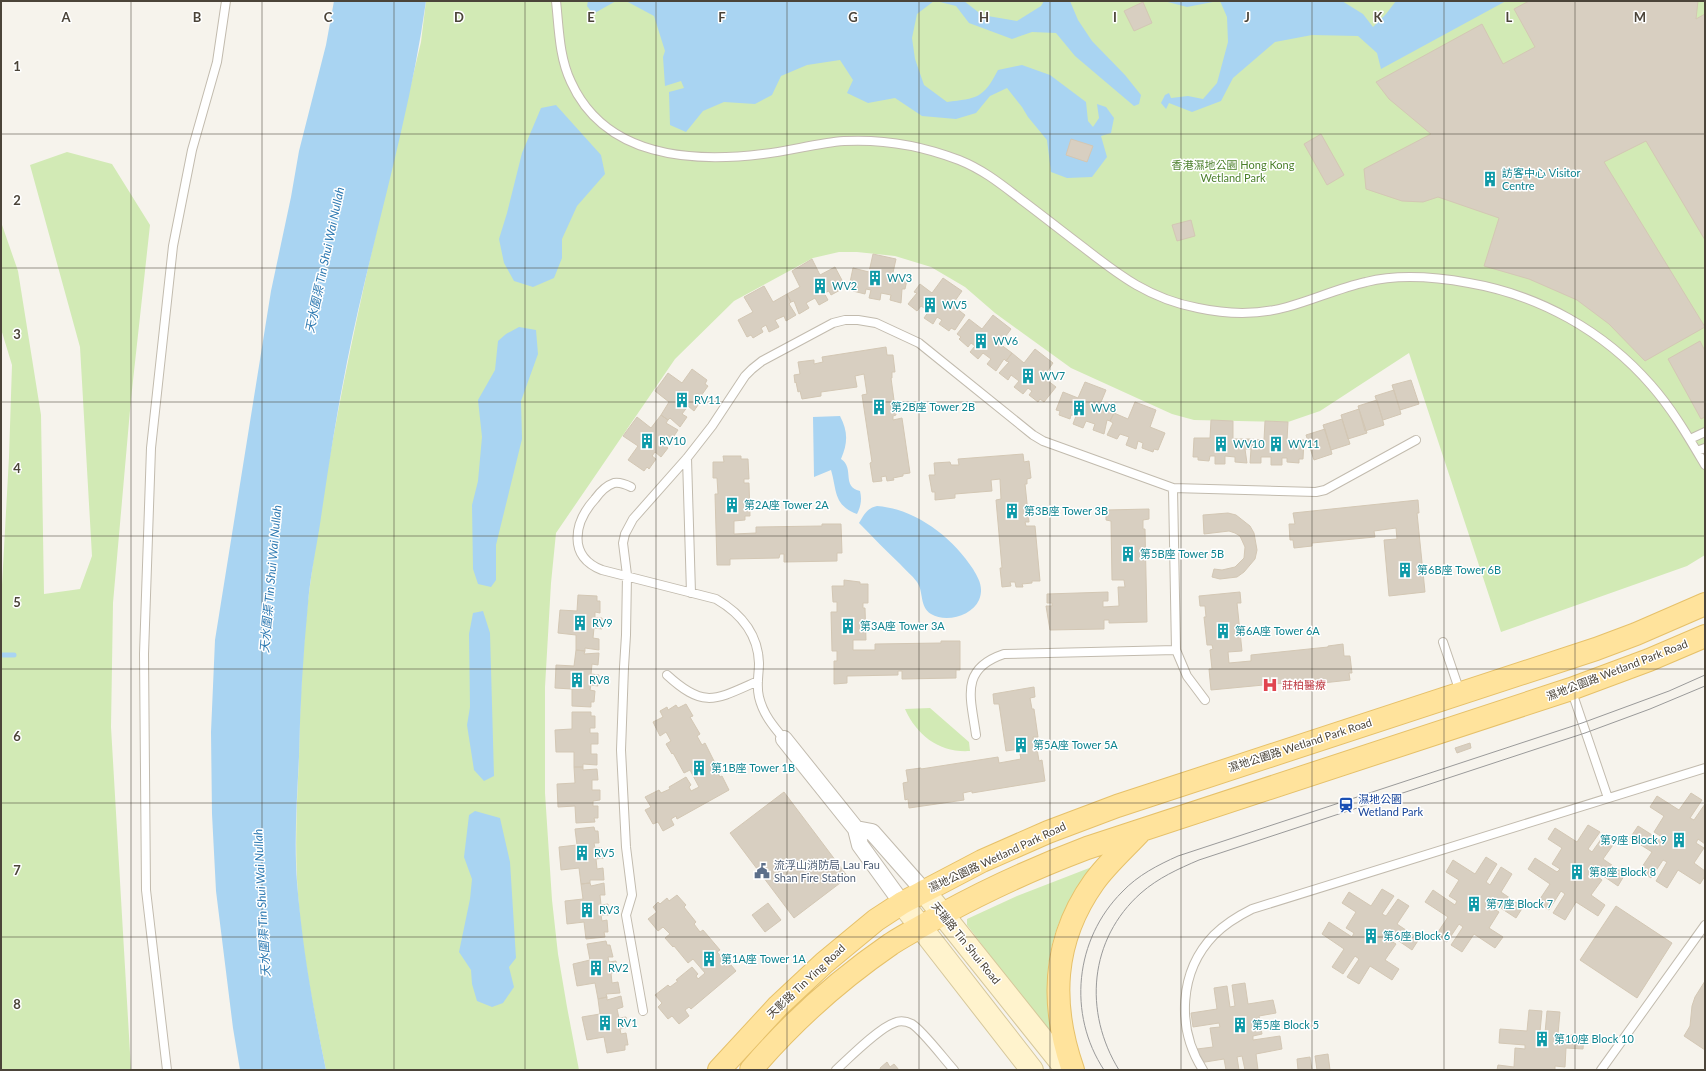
<svg xmlns="http://www.w3.org/2000/svg" width="1706" height="1071" viewBox="0 0 1706 1071" font-family="Lato,'Noto Sans TC',sans-serif">
<style>
.green{fill:#d2eab5}
.water{fill:#a9d4f2}
.lines{fill:none;stroke-linecap:round;stroke-linejoin:round}
.stream{stroke:#a9d4f2;stroke-width:5}
.building{fill:#d8cfc1;stroke:#d3c7b4}
.service-casing{stroke:#c2bbae;stroke-width:10}
.minor-casing{stroke:#c2bbae;stroke-width:18}
.secondary-casing{stroke:#d6c79b;stroke-width:24}
.primary-casing{stroke:#e6c16a;stroke-width:24}
.service{stroke:#fff;stroke-width:8}
.minor{stroke:#fff;stroke-width:16}
.secondary{stroke:#fff3cd;stroke-width:22}
.primary{stroke:#ffe39c;stroke-width:22}
.tram{stroke:#9a9a9a;stroke-width:1}
.grid{fill:none;stroke:#4b4439;stroke-width:1;stroke-opacity:0.55}
.labels{text-anchor:middle;stroke-width:3;stroke-linejoin:round;paint-order:stroke}
.park-label{font-size:11px;fill:#4a7f2a;stroke:#fff}
.culture-label{font-size:11px;fill:#0d838f;stroke:#fff;text-anchor:start}
.street-label{font-size:11px;fill:#4b4439;stroke:#fff}
.health-label{font-size:11px;fill:#be3a42;stroke:#fff;text-anchor:start}
.transit-label{font-size:11px;fill:#164399;stroke:#fff;text-anchor:start}
.service-label{font-size:11px;fill:#4e5e75;stroke:#fff;text-anchor:start}
.water-label{font-size:12px;font-style:italic;fill:#2e7ab2;stroke:#fff}
.grid-label{font-size:13px;text-anchor:middle;font-weight:bold;fill:#4b4439;stroke:#fff;stroke-width:3;stroke-linejoin:round;paint-order:stroke}
</style>
<rect width="100%" height="100%" fill="#f6f3ec"/>
<path class="green" d="M426 1H1705V555L1687 566 1501 632 1409 353 1320 411 1288 422 1194 420 1172 414 1071 368 995 313 965 287 931 267 895 256 857 252H839L813 258 734 301 675 359 556 533 551 583 545 687V793L552 900 558 954 567 1007 579 1070H326C313 1008 300 942 297 879 295 839 297 798 299 758 300 706 302 653 308 601 331 412 377 227 421 42Z
M67 152 112 164 150 225 131 399 113 603 111 727 131 1070H1V603L9 457 12 365 1 329V222L18 271 41 415 44 594 80 589 92 556 80 347 30 165Z
M930 708 969 742 970 751C940 753 917 736 905 709Z
M1097 865C1089 874 1081 884 1074 894 1045 939 1043 986 1052 1037L967 925V919L1017 896Z"/>
<path class="water" d="M334 1H426C409 123 371 242 347 362 336 416 328 470 320 524 316 550 310 577 308 604 303 655 300 706 299 757 297 798 294 841 297 882 302 945 313 1008 326 1070H240L233 1028 216 891 212 814 211 732 215 640 271 291 291 197 299 151 326 45Z
M588 1H616L593 14 587 6Z
M626 1H934L917 14 912 38 915 59 924 85 947 102C977 98 983 99 998 70L1022 65 1050 75 1086 102 1088 121 1093 127 1099 118 1097 104 1106 107 1114 118 1111 133 1101 136 1107 157 1092 177 1067 178 1051 172 1047 140 1028 117 1022 107 1007 88 990 96 976 113 956 119 922 116 895 98 868 103 847 93 853 80 840 60 807 65 781 76 772 95 755 104 724 102 703 111 686 132 670 125 669 92 684 88 681 81 665 86 663 57 665 51 654 16Z
M936 1H964L982 15 1017 21 1041 6 1044 1H1070L1078 20 1092 41 1125 75 1141 95 1139 104 1134 106 1075 56 1056 33 1032 32 1012 39 969 23 956 6Z
M1164 1H1218L1187 7Z
M1220 1H1294L1306 2 1308 1H1342L1363 14 1373 27 1386 14 1396 1H1506L1381 69 1377 53 1358 36 1312 35 1275 42 1233 78 1221 101 1192 112 1169 103 1166 109 1161 103 1165 95 1169 93 1171 98 1188 96 1203 99 1217 83 1228 42 1227 17Z
M556 105 601 155 605 174 577 206 562 239V258L554 278 533 287 514 281 504 263 499 239 507 213 522 153 541 108Z
M519 327 536 330 538 354 521 401 522 439 496 545V580L491 587 478 584 473 569 472 505 478 481 482 437 478 400 495 370 498 341 506 334Z
M840 416C848 431 848 443 841 459 855 468 841 487 860 491 862 499 861 506 857 514 833 505 837 490 831 470L814 477 813 417Z
M877 506C916 509 952 537 973 569 979 579 984 588 979 600 972 616 946 623 931 614 919 606 924 592 917 582 912 575 905 570 900 564 886 551 873 537 859 523 864 515 867 508 877 506Z
M483 611 490 633 494 776 484 781 474 770 467 725 470 707 469 634 473 613Z
M475 811 500 818 510 862 516 958 509 967 514 987 503 1003 492 1007 477 1001 472 984 471 970 459 952 470 899 472 879 464 857 469 815Z"/>
<g class="lines">
<path class="stream" d="M1 655H14"/>
</g>
<path class="building" d="M1529 1H1698L1696 19 1705 14V240L1646 141 1604 162 1705 327 1645 361 1609 324 1577 300 1529 279 1484 266 1499 218 1438 197 1423 202 1402 201 1366 189 1364 169 1431 134 1389 99 1376 82 1482 24 1503 64 1535 47 1514 9Z
M1143 2 1152 23 1134 31 1124 11Z
M1321 134 1344 175 1327 185 1304 144Z
M1071 139 1093 146 1087 162 1066 155Z
M1191 220 1195 236 1177 241 1172 225Z
M873 254 896 259 892 277 907 280 905 289H902L901 303 890 300 891 295 881 293 880 300 869 298 871 290 866 289 865 294 853 291 854 288 849 287 853 268 869 272Z
M812 259 820 275 835 267 844 284 840 286 842 289 831 295 829 291 824 293 828 300 819 305 815 298 806 303 809 308 799 314 794 301 791 302 787 294 800 287 792 271Z
M943 278 962 291 952 305 965 315 955 330 951 328 949 331 939 324 942 320 937 317 933 324 924 318 929 311 921 306 917 311 908 304 917 293 914 292 920 284 932 293Z
M764 286 773 302 787 294 791 302 789 304 796 315 786 321 784 316 775 320 779 327 769 332 766 325 761 328 763 332 753 338 751 335 747 337 738 320 753 312 744 297Z
M993 315 1011 329 1000 344 1012 353 1006 361 1004 359 996 371 987 364 991 359 983 353 978 359 970 352 975 346 971 343 968 347 959 339 961 337 957 334 969 319 982 329Z
M1700 341 1705 351V417L1701 419 1668 359Z
M886 347 887 355H893L895 372H892V378H891L896 415 893 416V420L902 418 910 473 903 474V476L893 478 894 480 887 481 886 476 881 477 882 481 873 482 870 463 872 462 862 395 867 394 864 374 855 376 857 387 821 392V396L802 399 800 391 798 392 796 382 795 383 794 375 800 374 798 362 814 360V364L823 362 822 357Z
M1035 349 1053 363 1043 377 1056 387 1044 402 1040 399 1038 402 1029 395 1032 391 1028 388 1023 394 1014 387 1019 381 1011 375 1008 380 999 373 1009 362 1006 361 1012 353 1024 363Z
M692 369 707 380 705 384 708 386 701 396 697 393 694 397 700 402 694 411 688 406 682 414 687 417 680 427 670 418 668 420 661 415 669 402 655 391 668 373 682 383Z
M1411 380 1419 404 1400 410 1392 385Z
M1085 382 1106 390 1099 407 1114 413 1110 421 1107 420 1104 434 1093 430 1095 424 1086 421 1083 428 1073 424 1076 416 1071 415 1070 419 1059 415 1060 411 1056 410 1063 392 1078 398Z
M1394 390 1401 414 1383 420 1375 396Z
M1377 400 1384 425 1365 431 1358 406Z
M1135 402 1156 410 1150 427 1165 433 1158 450 1154 449 1153 452 1142 448 1143 443 1138 441 1136 449 1126 445 1129 437 1120 434 1117 439 1107 435 1113 423 1110 421 1114 413 1128 419Z
M1359 409 1367 433 1348 439 1341 415Z
M661 415 668 420 666 423 678 430 672 439 667 435 662 444 668 448 661 457 655 452 652 456 656 459 649 469 647 467 644 471 628 460 638 446 623 436 637 417 651 428Z
M1342 419 1350 444 1331 450 1323 425Z
M1211 420 1233 421V439H1249V449H1245L1247 463 1235 462V457L1225 456V464H1215V456H1210L1209 461 1198 460V457H1193L1194 438H1210Z
M1265 421 1288 422 1287 440H1304L1303 459H1299V463L1287 462V458H1282V465H1271V457H1261V463H1250L1251 449H1249V439L1264 440Z
M1325 429 1332 454 1314 460 1306 435Z
M1023 454 1024 462 1029 461 1031 478 1027 479V484H1025L1029 522H1025L1026 526H1035L1040 581H1032V583L1022 584 1023 587H1016L1015 582H1010L1011 586 1002 587 1000 568H1002L996 500 1001 499 1000 479 991 480 992 491 955 494V498L935 500V492H932L929 475H935L934 463 950 462 951 465H959L958 459Z
M723 456H741V459H748L749 479H744V483H749L750 516H745V520L734 521V534L756 533V527L822 526V524H841L842 553H837V561L784 562V554H780L779 558 730 559V565H717L715 494H718L717 478H713V462H724Z
M1418 500 1419 513H1417L1425 592 1389 596 1384 540 1397 539 1396 528 1374 531 1375 537 1312 543V546L1294 548 1293 540H1290L1289 524H1295L1293 513Z
M1149 509V519L1143 520V529H1145L1147 622 1109 623V620H1104V629L1050 630 1046 606H1052V603H1047V594L1108 592V601H1103V607L1119 606 1118 587H1125L1124 580H1112L1111 521 1106 520V510Z
M1228 513 1236 515 1250 526 1254 533 1257 550 1255 559 1244 572 1237 577 1220 579 1212 577 1214 569 1222 570 1235 567 1244 558 1245 547 1240 536 1235 533 1229 531 1204 534 1203 515Z
M844 580 860 582V584H868V603H863V608H865L866 640H853V650H875V644L941 643V641H960V670H956V678L902 679V671H898V675L847 676V683L834 684V661H837V651H832L831 612H837V602H833L832 586H844Z
M1240 592 1241 603H1237L1242 651 1228 652 1229 663 1251 661V655L1328 647V646L1343 644 1344 656H1350L1352 673H1349L1350 680 1295 686V680L1285 681V683L1211 690 1209 669H1212L1210 650 1213 649 1212 645H1207L1204 617H1206L1205 606H1200L1199 596Z
M578 595 597 596V601H600V613L595 612V618H602V629L594 628 593 638 599 639V650L585 648V651L576 650V635L558 633 560 610 577 611Z
M576 650 585 651 584 654 599 653 598 665 592 664 591 674 599 675 598 686 591 685 590 690 595 691 594 702H591V707L572 706V689L555 688 556 665 574 666Z
M1034 687 1035 697 1030 698 1032 709H1034L1038 737H1033L1034 742H1036L1039 761 1042 760 1045 781 972 793V791L963 793 964 800 909 808 908 799 905 800 903 783 908 782 906 770 921 768V769L998 757 999 763 1021 759 1019 749 1006 751 999 704H994L993 694Z
M686 704 693 716 690 717 700 734 697 736 702 745 705 743 717 767 715 768 720 777 722 776 729 790 677 819 676 816 671 819 674 825 663 831 658 822 653 824 645 810 651 807 645 797 659 790 661 793 670 789 669 787 686 777 691 785 689 787 691 791 699 787 690 770 684 773 673 753 672 754 666 744 671 741 666 732 660 736 653 722 663 717 660 711 667 707 668 710 676 705 678 708Z
M572 712H591V716H595V728H590V733H598V744H591V754H597V765L583 764V767H574V752H556L555 730 572 729Z
M1470 743 1471 748 1457 753 1455 748Z
M574 767H583V770L597 769 598 780H592V790H600V800L593 801V806H598V818H594L595 822 576 823 575 806 558 807 557 784 575 783Z
M784 792 848 877 794 918 730 833Z
M1691 793 1702 800 1690 818 1694 820 1705 804V844L1698 839 1696 843 1704 848 1694 863 1705 871V876L1700 884 1678 870 1667 888 1656 881 1667 862 1663 860 1651 878 1640 870 1652 852 1630 838 1638 826 1660 840 1662 837 1654 832 1664 816 1650 807 1657 796 1679 810Z
M1588 825 1600 832 1588 849 1592 852 1604 835 1615 842 1603 859 1625 874 1618 886 1596 871 1594 874 1602 880 1591 895 1605 905 1598 916 1576 902 1565 920 1553 913 1565 894 1561 891 1549 910 1538 902 1550 884 1528 869 1535 858 1557 872 1560 869 1552 864 1562 848 1548 839 1555 828 1577 842Z
M594 827 595 831H598L599 843H594L595 848H602L604 858 596 859 597 869 603 868 604 880H590V883L581 884 579 868 561 870 559 847 577 845 575 829Z
M1486 857 1497 864 1486 882 1490 885 1501 867 1512 874 1501 892 1523 907 1516 918 1493 903 1491 907 1499 912 1489 928 1503 937 1495 948 1474 934 1462 952 1451 945 1463 927 1459 924 1447 942 1436 935 1448 917 1425 902 1433 890 1455 905 1457 901 1449 896 1459 880 1446 872 1453 860 1475 874Z
M590 883 591 886 604 883 605 895H600L601 905 608 904 609 915H601L602 921 607 920 608 932H604L605 937 586 939 584 922 567 924 565 901 583 899 581 884Z
M1382 889 1394 896 1382 914 1386 916 1398 899 1409 906 1397 924 1419 939 1412 950 1390 935 1388 939 1396 944 1385 960 1399 969 1392 980 1370 966 1359 984 1347 977 1359 959 1355 956 1343 974 1332 967 1344 949 1322 934 1329 922 1352 937 1354 933 1346 928 1356 912 1342 903 1349 892 1371 906Z
M677 895 686 905 684 907 696 922 694 924 700 932 703 930 720 950 717 952 724 960 726 959 736 971 691 1009 689 1007 685 1010 689 1016 679 1024 672 1016 668 1019 658 1007 662 1003 655 995 668 985 670 987 678 981 676 980 692 967 698 974 696 976 698 979 705 973 693 959 688 963 674 946 673 947 665 938 670 934 663 927 658 931 648 919 657 912 653 907 658 902 660 904 667 898 669 901Z
M768 903 781 920 765 932 752 915Z
M1616 906 1672 943 1637 998 1580 960Z
M606 941 607 945H610L613 957H608L609 962 616 961 618 972 611 973 612 983 618 982 620 993 606 994 607 997 598 999 595 983 577 986 573 964 590 960 587 944Z
M1705 981V1050L1684 1036 1690 1026 1692 1006 1695 997Z
M1245 983 1248 1004 1273 1000 1276 1013 1259 1016 1262 1034 1253 1036V1040L1280 1036 1282 1049 1256 1054 1258 1070H1245L1242 1056 1237 1057 1239 1070H1226L1224 1059 1199 1063 1197 1049 1213 1047 1210 1028 1220 1027 1219 1023 1193 1027 1191 1013 1217 1009 1214 988 1227 986 1230 1007 1235 1006 1232 985Z
M621 996 623 1007 617 1009 619 1018 626 1017 628 1027 620 1029 621 1034 626 1033 628 1045H625V1050L607 1053 604 1037 587 1040 582 1017 600 1014 598 999 607 997V1000Z
M1529 1010 1542 1011 1540 1032 1545 1033 1547 1011 1560 1012 1558 1034 1584 1036 1583 1049 1566 1048 1565 1067 1555 1066V1070H1556H1497L1498 1065 1514 1067 1515 1048 1525 1049V1045L1499 1043 1500 1029 1527 1031Z
M1328 1054 1330 1070H1317L1315 1056Z
M1310 1057 1312 1070H1298L1297 1059Z
M887 1062 890 1067 894 1064 899 1070H881L880 1068Z"/>
<g class="lines">
<defs>
<path id="service" d="M556 1C559 28 559 57 571 82 605 157 691 163 763 154 790 151 817 143 844 141 883 139 923 146 959 160 984 170 1002 185 1023 201 1043 216 1063 232 1083 247 1120 276 1150 299 1198 308 1226 314 1258 315 1287 307 1313 300 1339 288 1366 282 1398 274 1436 277 1469 283 1539 295 1604 331 1651 385 1673 410 1689 438 1705 465
M1690 439 1705 432
M1697 451 1705 448
M687 458 691 593
M631 487C625 484 620 482 614 483 605 486 600 492 595 499 574 522 567 556 602 570L716 599C740 613 758 634 759 663 759 675 756 685 759 697 763 714 773 726 784 739
M1173 488 1176 650 1187 676 1205 700
M1443 642 1460 692
M667 675C704 709 715 700 758 681
M1571 689 1608 798
M976 735C971 698 959 669 1004 654L1176 650
M643 1011 626 915 632 895 626 847 621 750 624 667 626 635 627 575 623 543 625 534 633 519 687 458 712 426 745 376 752 369 762 361 833 323 845 320H858L876 323 919 343 1033 435 1043 441 1173 488 1316 492 1325 490 1416 440
M167 1070 146 890 144 654 151 448 173 246 192 150 217 62 226 1
M836 1070C849 1058 879 1028 894 1023 900 1020 906 1021 912 1024 923 1031 944 1059 954 1070
M1203 1070C1176 1028 1179 971 1214 935 1225 924 1238 916 1252 909L1705 768
M1601 1070 1705 925"/>
<path id="minor" d="M784 739 856 829 860 845 902 903
M856 829 872 832 924 891"/>
<path id="secondary" d="M924 891 1067 1070
M902 903 1032 1070"/>
<path id="primary" d="M719 1070 778 1006 824 963 876 920 902 903 982 861 1048 832 1117 806 1596 649 1636 634 1705 604
M751 1070C791 1023 840 979 891 944 908 933 926 924 943 914 990 888 1037 867 1087 848L1571 689 1649 660 1705 636
M1073 1070C1050 1004 1052 941 1094 882 1107 864 1124 849 1139 833"/>
</defs>
<use href="#service" class="service-casing"/>
<use href="#minor" class="minor-casing"/>
<use href="#secondary" class="secondary-casing"/>
<use href="#primary" class="primary-casing"/>
<use href="#service" class="service"/>
<use href="#minor" class="minor"/>
<use href="#secondary" class="secondary"/>
<use href="#primary" class="primary"/>
<path class="tram" d="M1104 1070C1067 1014 1075 939 1122 892 1138 875 1158 865 1178 856L1582 723 1669 691 1705 675
M1119 1070C1083 1012 1089 939 1141 893 1158 878 1178 869 1199 860L1585 733 1650 709 1705 686"/>
</g>
<path class="grid" d="M131 1V1070M262 1V1070M394 1V1070M525 1V1070M656 1V1070M787 1V1070M919 1V1070M1050 1V1070M1181 1V1070M1312 1V1070M1444 1V1070M1575 1V1070M1 134H1705M1 268H1705M1 402H1705M1 536H1705M1 669H1705M1 803H1705M1 937H1705"/>
<defs>
<symbol id="building-bare" viewBox="-9 -9 18 18"><path d="M-4-6H4V6H1V3H-1V6H-4ZM-2.5-4.3h1.7v1.8h-1.7ZM.8-4.3h1.7v1.8H.8ZM-2.5-1h1.7V.8h-1.7ZM.8-1h1.7V.8H.8Z" fill="#0f9aa8" stroke="#fff" stroke-width="2.5" paint-order="stroke"/></symbol>
<symbol id="hospital-bare" viewBox="-9 -9 18 18"><path d="M-5-5h3v3.5h4V-5h3V5h-3V1.5h-4V5h-3Z" fill="#e0444e" stroke="#fff" stroke-width="2.5" paint-order="stroke"/></symbol>
<symbol id="station-bare" viewBox="-9 -9 18 18"><path d="M-3-6H3Q5-6 5-4V2Q5 4 3 4L4.5 6H3L1.5 4h-3L-3 6H-4.5L-3 4Q-5 4-5 2V-4Q-5-6-3-6ZM-3.5-4v3h7v-3ZM-3.5 1v1.5H-2V1ZM2 1v1.5H3.5V1Z" fill="#1a4fb4" stroke="#fff" stroke-width="2.5" paint-order="stroke"/></symbol>
<symbol id="civic-bare" viewBox="-9 -9 18 18"><path d="M-.6-6.5H3V-4.5H.6V-3L4-1V1h2V6H-6V1h2V-1L-.6-3ZM-1.2 2.5V6h2.4V2.5Z" fill="#5c6f8a" stroke="#fff" stroke-width="2.5" paint-order="stroke"/></symbol>
</defs>
<g fill-rule="evenodd">
<use href="#building-bare" x="1479" y="168" width="22" height="22"/>
<use href="#building-bare" x="864" y="267" width="22" height="22"/>
<use href="#building-bare" x="809" y="275" width="22" height="22"/>
<use href="#building-bare" x="919" y="294" width="22" height="22"/>
<use href="#building-bare" x="970" y="330" width="22" height="22"/>
<use href="#building-bare" x="1017" y="365" width="22" height="22"/>
<use href="#building-bare" x="671" y="389" width="22" height="22"/>
<use href="#building-bare" x="868" y="396" width="22" height="22"/>
<use href="#building-bare" x="1068" y="397" width="22" height="22"/>
<use href="#building-bare" x="636" y="430" width="22" height="22"/>
<use href="#building-bare" x="1210" y="433" width="22" height="22"/>
<use href="#building-bare" x="1265" y="433" width="22" height="22"/>
<use href="#building-bare" x="721" y="494" width="22" height="22"/>
<use href="#building-bare" x="1001" y="500" width="22" height="22"/>
<use href="#building-bare" x="1117" y="543" width="22" height="22"/>
<use href="#building-bare" x="1394" y="559" width="22" height="22"/>
<use href="#building-bare" x="569" y="612" width="22" height="22"/>
<use href="#building-bare" x="837" y="615" width="22" height="22"/>
<use href="#building-bare" x="1212" y="620" width="22" height="22"/>
<use href="#building-bare" x="566" y="669" width="22" height="22"/>
<use href="#hospital-bare" x="1259" y="674" width="22" height="22"/>
<use href="#building-bare" x="1010" y="734" width="22" height="22"/>
<use href="#building-bare" x="688" y="757" width="22" height="22"/>
<use href="#station-bare" x="1335" y="794" width="22" height="22"/>
<use href="#building-bare" x="1668" y="829" width="22" height="22"/>
<use href="#building-bare" x="571" y="842" width="22" height="22"/>
<use href="#civic-bare" x="751" y="860" width="22" height="22"/>
<use href="#building-bare" x="1566" y="861" width="22" height="22"/>
<use href="#building-bare" x="1463" y="893" width="22" height="22"/>
<use href="#building-bare" x="576" y="899" width="22" height="22"/>
<use href="#building-bare" x="1360" y="925" width="22" height="22"/>
<use href="#building-bare" x="698" y="948" width="22" height="22"/>
<use href="#building-bare" x="585" y="957" width="22" height="22"/>
<use href="#building-bare" x="594" y="1012" width="22" height="22"/>
<use href="#building-bare" x="1229" y="1014" width="22" height="22"/>
<use href="#building-bare" x="1531" y="1028" width="22" height="22"/>
</g>
<g class="labels">
<g class="park-label">
<text x="1233" y="169">香港濕地公園 Hong Kong<tspan x="1233" dy="13">Wetland Park</tspan></text>
</g>
<g class="culture-label">
<text x="1502" y="177">訪客中心 Visitor<tspan x="1502" dy="13">Centre</tspan></text>
<text x="887" y="282">WV3</text>
<text x="832" y="290">WV2</text>
<text x="942" y="309">WV5</text>
<text x="993" y="345">WV6</text>
<text x="1040" y="380">WV7</text>
<text x="694" y="404">RV11</text>
<text x="891" y="411">第2B座 Tower 2B</text>
<text x="1091" y="412">WV8</text>
<text x="659" y="445">RV10</text>
<text x="1233" y="448">WV10</text>
<text x="1288" y="448">WV11</text>
<text x="744" y="509">第2A座 Tower 2A</text>
<text x="1024" y="515">第3B座 Tower 3B</text>
<text x="1140" y="558">第5B座 Tower 5B</text>
<text x="1417" y="574">第6B座 Tower 6B</text>
<text x="592" y="627">RV9</text>
<text x="860" y="630">第3A座 Tower 3A</text>
<text x="1235" y="635">第6A座 Tower 6A</text>
<text x="589" y="684">RV8</text>
<text x="1033" y="749">第5A座 Tower 5A</text>
<text x="711" y="772">第1B座 Tower 1B</text>
<text x="1667" y="844" text-anchor="end">第9座 Block 9</text>
<text x="594" y="857">RV5</text>
<text x="1589" y="876">第8座 Block 8</text>
<text x="1486" y="908">第7座 Block 7</text>
<text x="599" y="914">RV3</text>
<text x="1383" y="940">第6座 Block 6</text>
<text x="721" y="963">第1A座 Tower 1A</text>
<text x="608" y="972">RV2</text>
<text x="617" y="1027">RV1</text>
<text x="1252" y="1029">第5座 Block 5</text>
<text x="1554" y="1043">第10座 Block 10</text>
</g>
<g class="street-label">
<text transform="translate(1617 670) rotate(-21)" y="4">濕地公園路 Wetland Park Road</text>
<text transform="translate(1300 745) rotate(-18)" y="4">濕地公園路 Wetland Park Road</text>
<text transform="translate(997 857) rotate(-25)" y="4">濕地公園路 Wetland Park Road</text>
<text transform="translate(966 943) rotate(51)" y="4">天瑞路 Tin Shui Road</text>
<text transform="translate(806 981) rotate(-43)" y="4">天影路 Tin Ying Road</text>
</g>
<g class="health-label">
<text x="1282" y="689">莊柏醫療</text>
</g>
<g class="transit-label">
<text x="1358" y="803">濕地公園<tspan x="1358" dy="13">Wetland Park</tspan></text>
</g>
<g class="service-label">
<text x="774" y="869">流浮山消防局 Lau Fau<tspan x="774" dy="13">Shan Fire Station</tspan></text>
</g>
<g class="water-label">
<text transform="translate(325 260) rotate(-78)" y="4">天水圍渠 Tin Shui Wai Nullah</text>
<text transform="translate(271 579) rotate(-85)" y="4">天水圍渠 Tin Shui Wai Nullah</text>
<text transform="translate(262 903) rotate(-93)" y="4">天水圍渠 Tin Shui Wai Nullah</text>
</g>
</g>
<g class="grid-label">
<text x="66" y="22">A</text>
<text x="197" y="22">B</text>
<text x="328" y="22">C</text>
<text x="459" y="22">D</text>
<text x="591" y="22">E</text>
<text x="722" y="22">F</text>
<text x="853" y="22">G</text>
<text x="984" y="22">H</text>
<text x="1115" y="22">I</text>
<text x="1247" y="22">J</text>
<text x="1378" y="22">K</text>
<text x="1509" y="22">L</text>
<text x="1640" y="22">M</text>
<text x="17" y="71">1</text>
<text x="17" y="205">2</text>
<text x="17" y="339">3</text>
<text x="17" y="473">4</text>
<text x="17" y="607">5</text>
<text x="17" y="741">6</text>
<text x="17" y="875">7</text>
<text x="17" y="1009">8</text>
</g>
<rect width="1706" height="1071" fill="none" stroke="#4b4439" stroke-width="4"/>
</svg>
